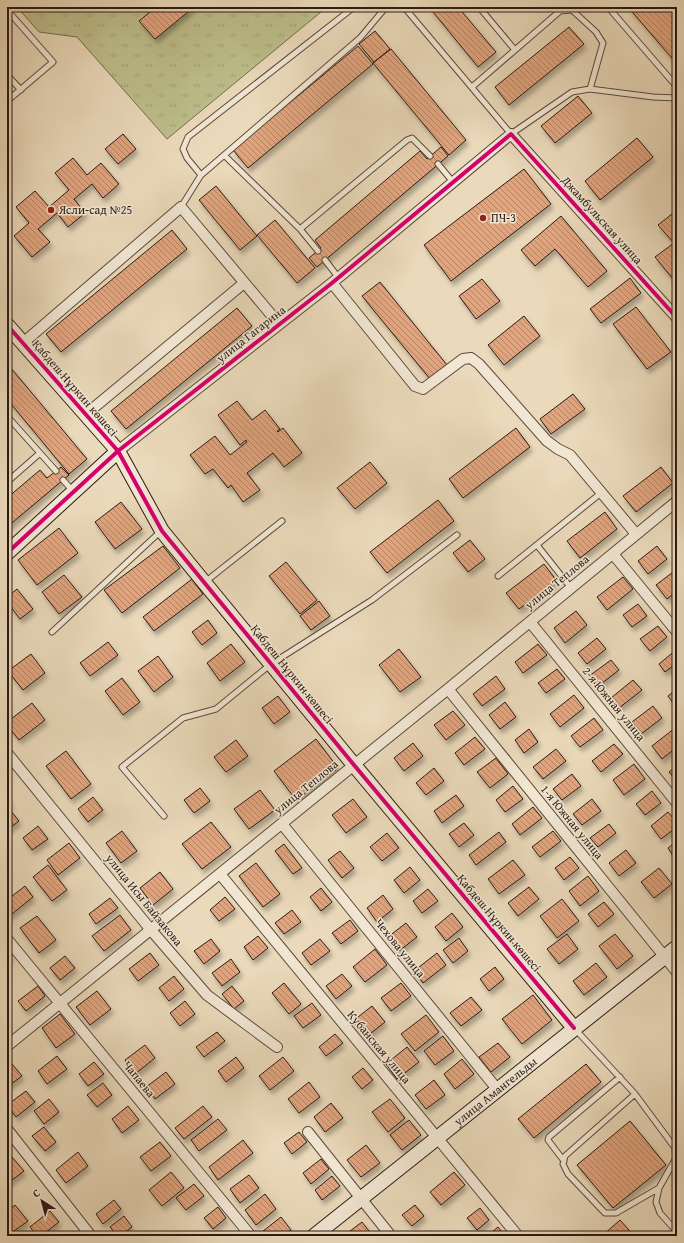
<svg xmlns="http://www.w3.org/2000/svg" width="684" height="1243" viewBox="0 0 684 1243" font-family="'Gentium Book Plus',serif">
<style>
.grass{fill:url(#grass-tufts);stroke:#746c50}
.building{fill:url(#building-back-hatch);stroke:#2a1b15;filter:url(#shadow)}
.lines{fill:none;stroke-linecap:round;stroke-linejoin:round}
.lane-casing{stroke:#5a4a3e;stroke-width:7}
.street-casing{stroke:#5a4a3e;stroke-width:12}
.secondary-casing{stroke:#2a1b15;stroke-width:16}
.lane{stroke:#f1e6d2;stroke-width:5}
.street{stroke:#f1e6d2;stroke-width:10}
.secondary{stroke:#f1e6d2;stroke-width:14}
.cycleway-casing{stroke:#f1e6d2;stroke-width:6}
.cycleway{stroke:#d6006c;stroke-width:4}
.poi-dot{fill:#8f2418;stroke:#f1e6d2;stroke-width:1.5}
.labels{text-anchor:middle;stroke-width:3;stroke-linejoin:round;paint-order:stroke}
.poi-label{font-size:12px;fill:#2a1b15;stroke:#f1e6d2;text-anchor:start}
.street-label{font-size:12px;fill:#2a1b15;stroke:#f1e6d2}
</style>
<defs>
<pattern id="grass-tufts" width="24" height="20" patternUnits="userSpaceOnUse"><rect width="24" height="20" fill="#bdbe8b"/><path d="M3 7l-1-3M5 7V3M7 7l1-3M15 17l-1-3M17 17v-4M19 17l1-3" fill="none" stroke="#a3a377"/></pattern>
<pattern id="building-back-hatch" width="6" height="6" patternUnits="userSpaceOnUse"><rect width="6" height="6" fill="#e2a47d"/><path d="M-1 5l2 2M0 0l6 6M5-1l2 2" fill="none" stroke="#b78565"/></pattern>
<filter id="shadow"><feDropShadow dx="2.5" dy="4.5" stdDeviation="2" flood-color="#0004"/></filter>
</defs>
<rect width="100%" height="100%" fill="#ead9ba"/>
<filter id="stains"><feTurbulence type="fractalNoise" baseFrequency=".005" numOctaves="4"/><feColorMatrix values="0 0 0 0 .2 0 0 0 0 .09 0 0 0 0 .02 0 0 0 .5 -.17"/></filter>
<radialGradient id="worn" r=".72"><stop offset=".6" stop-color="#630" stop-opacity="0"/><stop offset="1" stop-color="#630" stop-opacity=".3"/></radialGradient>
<path class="grass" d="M17 7H327L167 139 77 37 39 32Z"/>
<path class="building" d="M156 7H194L155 39 139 21Z
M429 7H458L496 52 478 67Z
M628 7H677V64Z
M569 27 584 44 509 105 495 87Z
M375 31 390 49 374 62 359 44Z
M358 46 373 64 248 168 233 150Z
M391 49 466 140 449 155 373 63Z
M578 96 592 113 555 143 541 126Z
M123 134 136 149 118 164 105 149Z
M637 138 653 157 600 200 585 181Z
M441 147 448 156 317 267 309 258 321 248 315 240 420 151 427 159Z
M73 158 87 175 101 163 119 184 103 198 92 184 74 199 85 213 68 227 57 213 38 229 50 242 32 257 14 236 29 223 16 207 35 191 49 207 69 190 55 173Z
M524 169 551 204 451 281 424 245Z
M216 186 257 236 240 250 199 200Z
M677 210V238L673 242 658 225Z
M561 216 607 271 588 287 555 249 535 266 521 250Z
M275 220 315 268 297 283 257 235Z
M172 230 187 249 61 352 46 334Z
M674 243 677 247V284L655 257Z
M630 278 641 293 601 323 590 309Z
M482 279 500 301 476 319 459 296Z
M380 282 447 365 430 379 362 296Z
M636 307 671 352 647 369 613 324Z
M237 308 252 326 126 429 111 411Z
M524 316 540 336 504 365 488 345Z
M11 368 87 459 69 474 7 399V371Z
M573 394 585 409 551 434 540 419Z
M237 401 252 420 265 410 280 429 277 431 278 432 283 428 302 453 284 467 273 453 247 473 260 490 243 502 231 485 228 488 213 469 205 474 190 455 215 436 230 455 247 442 246 440 240 445 218 415Z
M516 428 530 447 463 498 449 479Z
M370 462 387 483 355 509 337 488Z
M61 467 69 475 7 527V498L40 470 47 478Z
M661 467 673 483 636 512 623 496Z
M438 500 454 521 387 573 370 552Z
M121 502 142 529 115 549 95 522Z
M605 512 617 529 580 558 567 541Z
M59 528 78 553 37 585 18 560Z
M470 540 485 559 468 572 453 553Z
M163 546 180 568 122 613 104 590Z
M657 546 667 559 648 574 638 561Z
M286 562 317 600 300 614 269 576Z
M544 564 557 581 519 609 506 593Z
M677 569V591L667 599 656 585Z
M64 575 82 597 59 614 42 592Z
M623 577 633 589 607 610 597 597Z
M192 579 203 594 154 631 143 617Z
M17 589 33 609 20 619 7 602V597Z
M319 601 330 616 311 630 300 616Z
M638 604 647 616 632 627 623 615Z
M576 611 587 625 565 643 554 628Z
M208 620 217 633 202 645 192 632Z
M658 626 667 637 650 651 640 639Z
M597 638 606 649 587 664 578 653Z
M108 642 118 655 90 676 80 663Z
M231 644 245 662 220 681 207 663Z
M538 644 547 655 523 673 515 662Z
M399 649 421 677 400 692 379 665Z
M676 650 677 663 665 672 659 664Z
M31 654 45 673 23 690 8 671Z
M158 656 173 677 154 692 138 671Z
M611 660 619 670 597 687 589 676Z
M557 669 565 679 546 693 538 683Z
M496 676 505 689 482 706 473 694Z
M122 678 140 702 123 715 105 691Z
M633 680 642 690 619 708 611 698Z
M677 689V706L676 707 668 696Z
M574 695 584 708 560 727 550 714Z
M278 696 290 712 274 724 262 708Z
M505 702 516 717 500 729 489 715Z
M32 703 45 720 19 740 7 725V722Z
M653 706 662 718 641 734 632 722Z
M453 711 465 725 446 740 434 725Z
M594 718 603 730 580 747 571 736Z
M675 728 677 730V747L662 759 652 746Z
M529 729 538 742 524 753 515 740Z
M475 737 485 749 464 765 455 753Z
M316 739 338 768 296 800 274 771Z
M236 740 248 756 226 772 214 757Z
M413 743 423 756 404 771 394 758Z
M614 744 623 754 601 772 592 761Z
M556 749 566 761 543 779 533 767Z
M66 751 91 784 71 799 46 766Z
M496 758 508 774 490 788 477 772Z
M634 764 645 779 624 795 613 780Z
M677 766V782L669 772Z
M434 768 444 781 426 795 416 783Z
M572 774 581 786 562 800 553 789Z
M513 786 523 799 505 812 496 800Z
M200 788 210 801 194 813 184 800Z
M260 790 275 810 249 829 234 809Z
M652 791 661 803 645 815 636 804Z
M456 795 464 806 442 823 434 811Z
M93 797 103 810 88 822 78 809Z
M7 798 11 804 7 807Z
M353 799 367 817 346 833 332 815Z
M592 799 601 811 582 825 573 814Z
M533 807 542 818 520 835 512 824Z
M11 811 19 821 7 830V813Z
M668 812 677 823V827L661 839 651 826Z
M211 822 231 847 202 869 182 844Z
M464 823 474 835 459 847 449 834Z
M609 824 616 833 598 847 590 838Z
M38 826 48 839 32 850 23 838Z
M122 831 137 851 121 863 106 843Z
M553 831 561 841 540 857 532 847Z
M499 832 506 842 476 865 469 855Z
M387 833 399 848 382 861 370 847Z
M677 841V857L675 859 668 848Z
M69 843 80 858 58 875 47 860Z
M284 844 302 868 293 874 275 851Z
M626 850 636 863 619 876 609 863Z
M340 851 354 868 342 878 328 860Z
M570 857 579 868 564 880 555 868Z
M513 860 525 875 499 894 488 879Z
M256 863 280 894 263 907 239 876Z
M48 865 67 890 52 901 33 877Z
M410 867 420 880 404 893 394 880Z
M659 868 672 884 654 898 641 882Z
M160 872 173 889 153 905 140 888Z
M588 876 599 891 580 906 569 891Z
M25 886 33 897 7 918V900Z
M529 887 539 899 518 916 508 903Z
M321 888 332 902 321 911 310 897Z
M428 889 438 901 422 913 413 901Z
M383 895 393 909 377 922 367 908Z
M225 897 235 909 219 921 210 910Z
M110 898 118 908 96 924 89 914Z
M562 899 579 921 557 938 540 916Z
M604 902 614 914 598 927 588 914Z
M292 910 301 922 284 934 275 923Z
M452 913 463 927 446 941 435 927Z
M120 915 131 930 104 951 92 936Z
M37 916 56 940 39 953 20 928Z
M350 920 358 931 341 944 332 933Z
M406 923 417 937 399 951 388 937Z
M567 934 578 949 559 964 547 949Z
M615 934 633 956 617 969 599 946Z
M258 936 268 948 253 960 244 947Z
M459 938 468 951 453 963 443 950Z
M211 939 220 951 204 964 194 951Z
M320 939 330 951 311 965 302 953Z
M375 949 387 965 365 982 353 967Z
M7 951 11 957 7 960Z
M150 953 159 965 138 981 129 969Z
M437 953 446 965 423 983 414 971Z
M65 956 75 968 60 980 50 968Z
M231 959 240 972 222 986 212 973Z
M596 963 607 977 584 995 573 981Z
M495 967 504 979 489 991 480 979Z
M342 974 352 986 336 999 326 986Z
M174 976 184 989 169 1001 159 988Z
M284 983 301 1004 289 1014 272 993Z
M401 983 411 996 391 1011 381 998Z
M38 986 45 996 26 1011 18 1001Z
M232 986 244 1001 234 1009 222 994Z
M97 991 111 1009 90 1025 76 1007Z
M533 995 552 1020 522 1044 502 1019Z
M471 997 482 1010 461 1026 450 1013Z
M185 1001 195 1014 180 1026 170 1013Z
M312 1003 321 1015 303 1028 294 1016Z
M372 1006 385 1022 366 1037 353 1021Z
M60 1014 75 1034 56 1048 42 1028Z
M426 1015 439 1032 415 1051 401 1034Z
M217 1032 225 1041 204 1057 196 1047Z
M335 1034 343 1043 326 1056 319 1047Z
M443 1036 454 1051 435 1065 424 1051Z
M498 1043 510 1057 491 1072 479 1057Z
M145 1045 155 1058 135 1074 125 1060Z
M407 1047 419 1062 397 1079 386 1064Z
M57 1056 67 1069 47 1084 38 1071Z
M236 1057 244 1068 226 1082 218 1071Z
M283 1057 294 1071 270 1090 259 1076Z
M462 1059 474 1074 455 1089 444 1074Z
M94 1062 104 1074 88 1086 79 1074Z
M12 1064 22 1076 7 1087V1068Z
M586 1064 601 1082 534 1138 518 1119Z
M363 1068 373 1080 362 1089 352 1077Z
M166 1072 175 1084 155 1099 146 1087Z
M434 1080 445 1095 426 1109 415 1095Z
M677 1081V1090L673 1084Z
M309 1082 320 1097 299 1113 288 1099Z
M103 1083 112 1095 97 1107 87 1095Z
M26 1091 35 1102 16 1117 7 1105Z
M49 1099 59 1112 44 1124 34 1111Z
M390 1099 405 1118 388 1132 372 1112Z
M331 1103 343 1118 325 1132 314 1117Z
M128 1106 139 1120 122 1133 112 1119Z
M203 1106 212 1117 184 1139 175 1128Z
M218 1119 227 1130 199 1151 191 1140Z
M409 1120 421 1135 402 1150 390 1135Z
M630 1121 666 1165 613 1208 577 1165Z
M44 1127 56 1142 45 1151 32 1136Z
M299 1132 307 1142 292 1154 284 1143Z
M243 1140 253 1153 218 1180 209 1167Z
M160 1142 171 1156 151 1171 140 1157Z
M366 1145 380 1163 361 1177 347 1160Z
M78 1152 88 1166 66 1183 56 1170Z
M11 1156 24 1171 7 1184V1159Z
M321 1159 329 1169 311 1184 303 1173Z
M171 1172 184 1188 162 1206 149 1190Z
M454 1172 465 1185 441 1205 430 1192Z
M249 1175 259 1188 240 1203 230 1189Z
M332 1176 340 1186 322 1200 315 1190Z
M194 1184 204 1196 186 1210 176 1198Z
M265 1194 276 1209 256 1225 245 1210Z
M114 1200 121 1209 103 1224 96 1214Z
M15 1205 28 1221 7 1236V1212Z
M415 1205 424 1216 412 1226 402 1215Z
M218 1207 226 1218 213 1229 204 1218Z
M480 1208 489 1220 477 1230 467 1218Z
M50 1211 59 1222 41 1236H37L30 1227Z
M124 1216 132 1227 120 1236H117L110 1227Z
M281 1217 291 1230 283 1236H267L263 1231Z
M620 1220 634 1236H604L603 1235Z
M362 1222 373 1236H348L346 1234Z
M498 1227 505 1236H487Z"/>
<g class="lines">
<defs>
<path id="lane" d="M404 7 511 134 572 92 590 89 653 97 677 98
M608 7 677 87
M7 10 53 62 7 101
M515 50 560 11 572 10 596 32 603 43 590 89
M7 75 21 90
M472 87 515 50 479 7
M224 155 300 229 407 140 412 138 430 156
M438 164 453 182
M201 175 187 158 183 149 188 137 354 7
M181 207 201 175 360 38 386 7
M300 229 318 251
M325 260 338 277
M7 416 56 471
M63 480 73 491
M7 482 40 453
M537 545 571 588
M498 576 601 493
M205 582 282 521
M52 632 161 531
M164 816 122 767 183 718 216 709 271 664 372 600 457 535
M575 1029 635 1094 675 1148 676 1158 659 1188 656 1202 660 1213 677 1232
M635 1094 565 1156 563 1164 568 1174 605 1213H616L659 1188
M564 1161 548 1140 549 1137 620 1077"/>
<path id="street" d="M332 283 415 386 423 389 463 359 471 358 479 364 547 441 558 449 570 455 636 534
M23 343 181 207 279 324
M85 415 244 283
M118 451 332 283 511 134 677 318
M613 554 677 632
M530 622 677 803
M448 689 677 972
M7 753 151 930 207 995 277 1047
M282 824 497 1089
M220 874 518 1236
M7 939 251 1236
M7 1046 448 689 677 501
M7 1129 91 1236
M308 1132 391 1236"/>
<g id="secondary">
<path d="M7 325 118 451 162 531 354 765 574 1028"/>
<path d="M7 553 118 451"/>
<path id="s1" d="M314 1236 677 947"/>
</g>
</defs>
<use href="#lane" class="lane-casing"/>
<use href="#street" class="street-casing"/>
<use href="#secondary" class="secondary-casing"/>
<use href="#lane" class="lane"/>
<use href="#street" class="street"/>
<use href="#secondary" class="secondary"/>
<defs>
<path id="cycleway" d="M7 325 118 451 162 531 354 765 574 1028
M7 553 118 451 332 283 511 134 677 318"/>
</defs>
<use href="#cycleway" class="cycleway-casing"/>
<use href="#cycleway" class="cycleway"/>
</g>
<g class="poi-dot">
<circle cx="51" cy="210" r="4"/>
<circle cx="483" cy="218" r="4"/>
</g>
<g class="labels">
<g class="poi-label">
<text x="59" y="214">Ясли-сад №25</text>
<text x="491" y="222">ПЧ-3</text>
</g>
<g class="street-label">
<text transform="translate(602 220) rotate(48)" y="4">Джамбульская улица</text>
<text transform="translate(251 334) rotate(-38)" y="4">улица Гагарина</text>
<text transform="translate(75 388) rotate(49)" y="4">Қабдеш Нұркин көшесі</text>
<text transform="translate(557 582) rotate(-39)" y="4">улица Теплова</text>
<text transform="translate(292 674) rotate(51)" y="4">Қабдеш Нұркин көшесі</text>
<text transform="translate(614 704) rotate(51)" y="4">2-я Южная улица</text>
<text transform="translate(306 787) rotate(-39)" y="4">улица Теплова</text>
<text transform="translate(572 822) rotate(51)" y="4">1-я Южная улица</text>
<text transform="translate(144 900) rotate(51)" y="4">улица Исы Байзакова</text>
<text transform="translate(499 923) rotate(50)" y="4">Қабдеш Нұркин көшесі</text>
<text transform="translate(400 948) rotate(51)" y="4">Чехова улица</text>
<text transform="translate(379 1047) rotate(50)" y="4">Кубанская улица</text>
<text transform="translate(139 1079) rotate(51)" y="4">Чапаева</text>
<text dy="4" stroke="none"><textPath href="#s1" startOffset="232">улица Амангельды</textPath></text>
</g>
</g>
<rect width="684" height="1243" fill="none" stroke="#ead9ba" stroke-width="24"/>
<rect x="8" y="8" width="668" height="1227" fill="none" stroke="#2a1b15" stroke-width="2"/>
<rect x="12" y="12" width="660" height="1219" fill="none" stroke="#2a1b15"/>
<g transform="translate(42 1201) rotate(324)" stroke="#f1e6d2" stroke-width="3" paint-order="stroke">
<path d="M0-3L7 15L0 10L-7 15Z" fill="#2a1b15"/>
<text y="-6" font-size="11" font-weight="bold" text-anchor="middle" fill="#2a1b15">С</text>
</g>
<rect width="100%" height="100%" filter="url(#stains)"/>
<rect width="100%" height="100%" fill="url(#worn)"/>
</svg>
